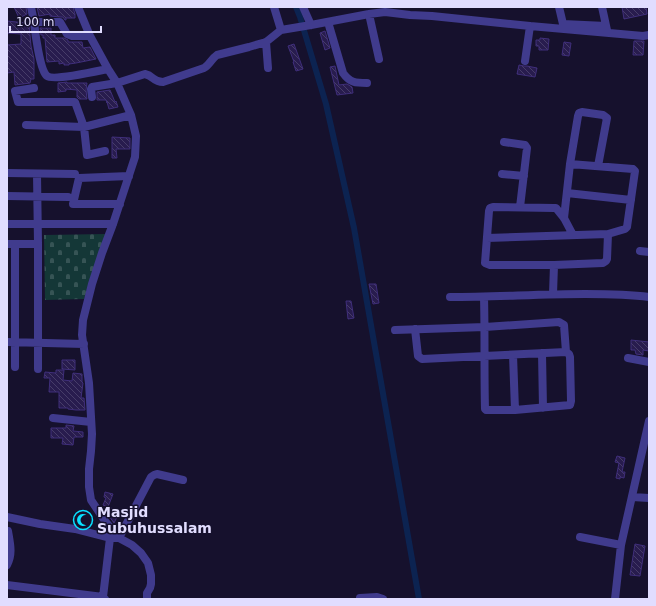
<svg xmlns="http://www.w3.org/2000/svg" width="656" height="606" viewBox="0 0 656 606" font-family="'DejaVu Sans',sans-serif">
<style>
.cemetery{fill:url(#cemetery-stones)}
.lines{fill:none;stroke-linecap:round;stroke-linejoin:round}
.canal{stroke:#0c2351;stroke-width:6}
.building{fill:url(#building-back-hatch);stroke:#3f2e7b}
.minor{stroke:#403b8d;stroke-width:8}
.labels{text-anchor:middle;stroke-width:3;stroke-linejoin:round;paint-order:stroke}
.poi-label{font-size:14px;font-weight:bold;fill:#e1ddff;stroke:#16112d;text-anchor:start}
</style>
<defs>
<pattern id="cemetery-stones" width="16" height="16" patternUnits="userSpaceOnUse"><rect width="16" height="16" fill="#143737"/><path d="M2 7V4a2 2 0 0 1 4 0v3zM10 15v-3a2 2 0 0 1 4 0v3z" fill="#365455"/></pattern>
<pattern id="building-back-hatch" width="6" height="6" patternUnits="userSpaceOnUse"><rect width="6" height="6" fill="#281c4e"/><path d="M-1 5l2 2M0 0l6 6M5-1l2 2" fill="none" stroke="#473d69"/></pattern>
</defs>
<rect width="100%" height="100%" fill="#16112d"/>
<path class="cemetery" d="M106 234 84 299 45 300 44 235Z"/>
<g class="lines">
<path class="canal" d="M296 7 300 17 326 104 354 228 419 599"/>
</g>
<path class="building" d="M14 7H26L27 14 19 18Z
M37 7H73L75 14V18H66V20H65L63 17H60L50 16V14L39 16Z
M622 7H646L647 14 624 19Z
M7 21 26 23V24H29L31 46 34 59V79H31L30 83 15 85 14 72 7 73V45L21 44V34L7 33Z
M40 28H51V35H55V38H64L68 40V42H82L83 48 90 47 96 59 76 63 69 64V65H64V63L59 64V61L47 62 45 38H43V35H41Z
M325 31 330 48 325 50 320 33Z
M540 38 549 39 548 50H539V46H536V40H540Z
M634 41H644L643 55H633Z
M564 42 571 43 569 56 562 55Z
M294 44 303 69 296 71 293 62H294L288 46Z
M519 65 524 66H527L537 68 535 77 517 74Z
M335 66 339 85 347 84 352 87 353 93 337 95 330 67Z
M67 82V83H87L86 90 87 99H79L77 97V90L66 89V91L58 92V83Z
M110 90 115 102 116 101 118 107 109 109 107 102V103L106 100H97V92Z
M112 137 130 138V149H116L117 158H112Z
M369 284H376L379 303 373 304Z
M346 301H351L354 318 348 319Z
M631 340 649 342V351L643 350V355L636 354 635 350H631Z
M62 360H75V370L62 369Z
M56 370H64L63 380 72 381 73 373 82 374V382L83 383 81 398H84L85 410H76L68 409V408H59V392H49L50 378H44L45 372 56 373Z
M66 425 74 426 73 431 83 432V437H74L73 445 62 444 63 438H51V428H66Z
M617 456 625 458 622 472H625L624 478 620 477V479L616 478 619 463 615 462Z
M105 492 113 494 108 507 103 505 106 498 104 497Z
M111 508 119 513 114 523 109 516 110 514 108 513Z
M80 513 90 517 86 526 75 523Z
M635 544 645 546 640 576 630 575Z"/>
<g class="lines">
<path class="minor" d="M31 7 34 22H60L67 34 72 36H90
M78 7 90 36 108 69 117 83 131 115 136 136 135 157 113 224 102 253 92 284 83 320 82 335 89 383 92 434 91 451 89 469V487L91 500 105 521 119 538 132 545 141 553 148 563 151 575V584L150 588 147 593V599
M274 7 281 30
M303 7 311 25
M559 7 563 24 606 26
M602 7 607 30
M369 14 379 59
M34 22C35 32 40 71 47 76 53 81 98 71 108 69
M328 22 343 73C350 83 356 83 367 83
M266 42 268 68
M525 61 530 26
M34 88 15 91 18 102H75L84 127 131 115
M92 97 91 89 92 87 117 83 145 74C154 76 153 82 163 82L204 68C210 65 211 59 217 55L249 47 266 42 281 30 311 25 369 14 385 12 410 15 432 16 530 26 643 36 649 35
M26 125 84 127 87 155 105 151
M504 142 525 145 527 148 520 207
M570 164 633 169 635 171 627 227 625 229 608 234 607 259 606 261 603 263 554 265H490L485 263 489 211 490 208 493 207 554 208H556L564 218 573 235
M7 173 75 174
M502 174 524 176
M567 193 631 200
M7 196 68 197
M120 204H73L79 178 129 176
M564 218 570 164 578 116 579 113 582 112 603 115 607 118 598 166
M7 224H113
M487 238 608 234
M7 244H38L37 174
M38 244V369
M640 251 649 252
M553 294 554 265
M450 297C495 297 540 294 585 294 607 294 627 294 649 297
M415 329 418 356 422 359 566 352
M395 330 485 327 559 322 564 325 566 352 569 354 570 357 571 401 570 405 515 410H486L485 409C484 371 485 334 484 297
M7 342 84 344
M542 353 543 408
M513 355 515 410
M628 358 649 362
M15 367V244
M53 418 91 422
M632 497 649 498
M7 517 40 524 75 529 110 538
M580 537 621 545
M7 565C13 554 10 543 8 531
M7 585 103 597 105 599
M103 597 110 538H119L151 477 154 475 157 474 183 480
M360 598 377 597 383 599
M615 599 621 545 649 421"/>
</g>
<defs>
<symbol id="mosque-ring" viewBox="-11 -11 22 22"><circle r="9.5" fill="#16112d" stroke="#09e0ff" stroke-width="1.5"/><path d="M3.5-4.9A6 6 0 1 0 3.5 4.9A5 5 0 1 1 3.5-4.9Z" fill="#09e0ff"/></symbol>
</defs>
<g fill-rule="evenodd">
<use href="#mosque-ring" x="72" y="509" width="22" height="22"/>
</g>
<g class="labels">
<g class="poi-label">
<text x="97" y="517">Masjid<tspan x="97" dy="16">Subuhussalam</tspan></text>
</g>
</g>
<rect width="656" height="606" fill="none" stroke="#e1ddff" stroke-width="16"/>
<path d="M10 26v6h91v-6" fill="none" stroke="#e1ddff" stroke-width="2"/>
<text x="16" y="26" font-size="12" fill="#e1ddff" stroke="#16112d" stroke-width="3" paint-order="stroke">100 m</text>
</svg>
